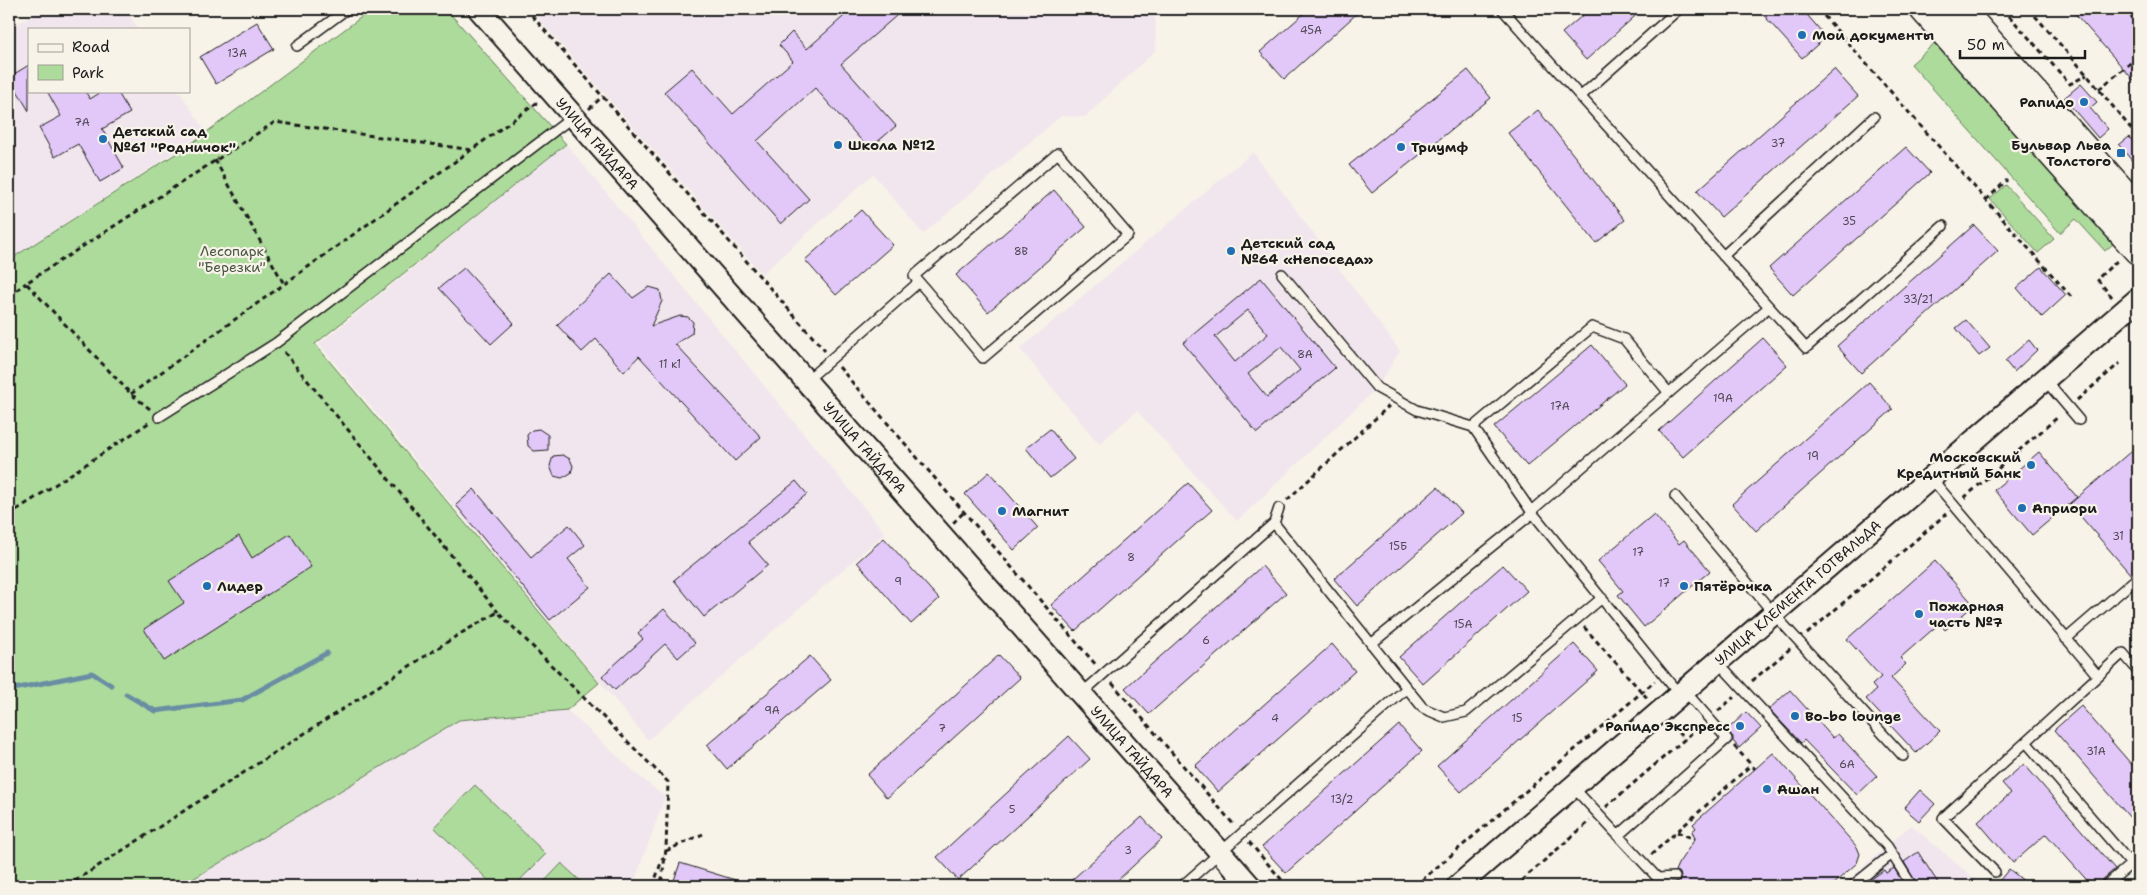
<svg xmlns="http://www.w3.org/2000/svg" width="2147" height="895" viewBox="0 0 2147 895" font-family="'Shantell Sans',sans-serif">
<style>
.built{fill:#f1e6ed}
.green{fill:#addb9b;stroke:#647c5c}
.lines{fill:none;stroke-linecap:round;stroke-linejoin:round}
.stream{stroke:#698ea3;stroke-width:5}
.building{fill:#e2c8f8;stroke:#1c1c1c;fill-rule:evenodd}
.service-casing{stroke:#1c1c1c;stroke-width:12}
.tertiary-casing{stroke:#1c1c1c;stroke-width:25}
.primary-casing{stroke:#1c1c1c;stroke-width:31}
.path{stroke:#1c1c1c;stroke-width:3;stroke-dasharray:5 4;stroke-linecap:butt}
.service{stroke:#f7f3e8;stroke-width:9}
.tertiary{stroke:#f7f3e8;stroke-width:21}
.primary{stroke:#f7f3e8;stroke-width:28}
.poi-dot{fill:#1f6fb2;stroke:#f7f3e8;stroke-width:2}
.labels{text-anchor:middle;stroke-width:4.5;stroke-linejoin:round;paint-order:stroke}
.number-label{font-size:11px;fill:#4e4753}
.poi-label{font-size:14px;font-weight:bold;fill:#1c1c1c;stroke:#f7f3e8;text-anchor:start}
.street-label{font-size:14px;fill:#1c1c1c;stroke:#f7f3e8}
.park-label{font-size:14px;fill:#485542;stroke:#f7f3e8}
</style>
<rect width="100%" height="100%" fill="#f7f3e8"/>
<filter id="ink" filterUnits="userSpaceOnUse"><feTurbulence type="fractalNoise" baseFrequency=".02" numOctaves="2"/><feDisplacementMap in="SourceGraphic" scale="10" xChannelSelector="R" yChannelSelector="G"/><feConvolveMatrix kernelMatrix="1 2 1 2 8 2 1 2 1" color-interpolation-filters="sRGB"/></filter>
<g filter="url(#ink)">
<path class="built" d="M43 9H125L138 29H29V91H179L206 132 9 260V29Z
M530 9H1155L1156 50 1085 117 1061 116 923 234 873 174 762 274Z
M566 144 885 533 648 740 319 344Z
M1253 152 1400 351 1377 388 1237 521 1137 411 1099 444 1020 349Z
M567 710 640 777 665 797 633 886H181L459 720Z
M1911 825 1983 886H1842Z"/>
<path class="green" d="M372 9H446L566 144 315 344 599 683 567 710 459 720 181 886H9V260L188 146Z
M1936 42 2114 243 2105 251 2076 219 2060 233 1911 64Z
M2006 185 2054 239 2038 253 1990 199Z
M475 785 546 854 514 886H494L434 827Z
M562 863V864L586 886H540Z"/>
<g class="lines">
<path class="stream" d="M9 690 92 673 111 685
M126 694 155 711 242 700 327 653"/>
</g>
<path class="building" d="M852 9H904L841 64 896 126 869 149 815 88 757 141 809 199 781 224 664 92 692 68 733 114 793 61 779 45 792 32 807 49Z
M1309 9H1362L1284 79 1260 52Z
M1590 9H1643L1586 60 1562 33Z
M1758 9H1802L1821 31 1819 32 1825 38 1802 58Z
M2071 9H2124L2138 26V85Z
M257 22 274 49 216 84 200 57Z
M29 65V111L9 77Z
M1834 69 1858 96 1721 217 1697 191Z
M1468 70 1491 98 1372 193 1349 165Z
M2081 84 2097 102 2090 108 2108 129 2098 138 2064 98Z
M47 91H85L90 99 103 91H117L130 113 102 129 124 168 100 182 78 144 55 157 39 128 61 116Z
M1538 110 1625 220 1596 243 1508 133Z
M2129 137 2138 147V168L2119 145Z
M1906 147 1930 173 1793 295 1769 268Z
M1054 190 1086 227 988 312 956 275Z
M861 210 893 245 836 295 805 260Z
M1974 225 1998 251 1861 373 1837 346Z
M2041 267 2066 295 2042 317 2017 288Z
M464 268 514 323 491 344 439 288Z
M611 274 633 298 649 287 660 290 662 301 651 326 680 316 688 317 693 322 692 333 675 344 761 437 735 461 639 356 624 372 596 339 582 352 557 325Z
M1261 278 1335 368 1257 433 1183 343ZM1248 310 1268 334 1235 362 1215 337ZM1281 347 1300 370 1267 397 1248 374Z
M1966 320 1990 348 1979 356 1956 328Z
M1763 338 1787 365 1683 457 1659 431Z
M2029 340 2037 350 2014 372 2005 361Z
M1592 345 1625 384 1527 466 1494 427Z
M1869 382 1893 409 1756 531 1732 504Z
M539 429 548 435V450L534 451 528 446 527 435 532 430Z
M1050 429 1074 459 1050 478 1026 448Z
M2138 445V569L2131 575 2070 504Z
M2039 452 2077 497 2032 535 1994 490Z
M563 455 570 459 573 466 571 473 562 478 554 476 550 466 553 456Z
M989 472 1038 528 1014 550 965 494Z
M796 481 807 494 748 542 768 565 704 617 674 580Z
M1188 483 1212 510 1075 631 1051 605Z
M1438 487 1462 513 1357 606 1334 579Z
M474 489 531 557 569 525 585 545 568 559 590 587 550 620 456 505Z
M1654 514 1679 544 1684 540 1710 571 1644 627 1618 595 1623 591 1598 561Z
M290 534 311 567 164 661 144 629 184 603 169 581 239 536 252 558Z
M884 538 939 599 911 624 857 562Z
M1935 561 1974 605 1945 630 1940 623 1900 658 1906 664 1891 678 1940 731 1916 753 1866 699 1876 690 1872 685 1881 677 1847 639Z
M1503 565 1527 591 1423 684 1399 657Z
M1262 566 1286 593 1149 714 1125 688Z
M664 609 695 643 678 658 665 644 615 690 602 676 643 639 638 633Z
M1332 644 1355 671 1218 792 1195 766Z
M1574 644 1598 671 1461 792 1437 766Z
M999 655 1020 678 887 798 867 775Z
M810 656 831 680 727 769 707 745Z
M1790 690 1833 738 1838 734 1877 776 1857 795 1804 740 1801 743 1769 709Z
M2081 706 2138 772V827L2054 730Z
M1746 712 1761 728 1739 748 1733 741V737L1727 730Z
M1399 725 1422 751 1286 873 1262 847Z
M1069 736 1090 759 958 880 937 857Z
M1773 753 1857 847 1860 854 1857 863 1831 886H1676V883L1681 877 1680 873 1675 871 1678 864 1695 839 1692 831 1696 828 1693 824Z
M2024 764 2115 869 2101 881 2099 886H2092L2046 834 2013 863 1978 822 2011 793 2002 783Z
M1920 790 1935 804 1919 821 1904 808Z
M1142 817 1162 839 1118 880 1111 886H1065Z
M1918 852 1940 886H1918L1904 862Z
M680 863 745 883 744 886H672Z
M1894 868 1905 886H1862L1884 870 1886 873Z
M2009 869 2030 886H1995Z"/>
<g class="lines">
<defs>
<path id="service" d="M1502 9 1806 348 1943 226
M297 46 347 9
M1581 96 1679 9
M1058 153 1128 235 983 358 914 276Z
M1723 256 1874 117
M1282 274 1377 388 1417 410 1473 427
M2045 380 2079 420
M806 381 919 282
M159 417 276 343 574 116
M1931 478 2098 676
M1675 496 1774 614 1903 756
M1279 508 1274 523 1423 708 1444 717 1466 712 1602 598
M1531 511 1473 427 1592 327 1624 339 1669 393
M2066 639 2138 577
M1371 644 1533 513
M1718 662 1887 846 1912 886
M1081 694 1274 523
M1679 694 1531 511 1769 307
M2026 742 2131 864 2105 886
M1573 787 1665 886
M1619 835 1727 739 1684 690
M1995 872 1943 818 2123 653 2138 671
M1658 878 1675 877
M1182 886 1407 688
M1852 886 1892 854"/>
<g id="tertiary">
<path id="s1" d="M479 9 1250 886"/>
<path id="s2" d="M1458 886 2138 299"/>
</g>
<path id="primary" d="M1924 9 2138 250
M1960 9 2138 210"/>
</defs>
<use href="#service" class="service-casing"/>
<use href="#tertiary" class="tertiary-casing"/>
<use href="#primary" class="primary-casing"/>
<path class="path" d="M526 9 825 351
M1818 9 2073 299
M2003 9 2070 84 2087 75
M2029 9 2087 75 2138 137
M2099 89 2138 57
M589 109 603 96
M215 160 284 284
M1986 200 2007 180
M9 296 26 283
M2112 297 2097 279 2118 260
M284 352 498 612
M839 367 1096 665
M131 394 538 102
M2077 400 2120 363
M150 409 131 394 26 283 275 122 472 150
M1964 498 2059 416
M1287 500 1389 406
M9 515 150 422
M953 523 964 512
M1584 627 1648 699
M1807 634 1946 514
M1752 681 1791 648
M1112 683 1235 826
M1718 711 1734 697
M1672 726 1685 740
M1734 746 1755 769
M1606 807 1700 726
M1677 832 1695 839
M1249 842 1287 886
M666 851 703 834
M1651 855 1751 765
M67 886 458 635 498 612 668 782 666 849 661 886
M653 886 663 857
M1415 886 1655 681
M1515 886 1590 821"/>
<use href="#service" class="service"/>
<use href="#tertiary" class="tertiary"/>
<use href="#primary" class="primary"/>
</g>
</g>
<g class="poi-dot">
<circle cx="1802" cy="35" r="5"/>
<circle cx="2084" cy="102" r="5"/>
<circle cx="103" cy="139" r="5"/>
<circle cx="838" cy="145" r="5"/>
<circle cx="1401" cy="147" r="5"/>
<rect x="2116" y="148" width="10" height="10" rx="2.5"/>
<circle cx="1231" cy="251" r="5"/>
<circle cx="2031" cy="465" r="5"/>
<circle cx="2022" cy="508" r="5"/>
<circle cx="1002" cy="511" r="5"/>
<circle cx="207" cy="586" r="5"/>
<circle cx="1684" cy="586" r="5"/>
<circle cx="1919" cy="614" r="5"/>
<circle cx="1795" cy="716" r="5"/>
<circle cx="1740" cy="726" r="5"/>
<circle cx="1767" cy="789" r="5"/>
</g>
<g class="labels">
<g class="number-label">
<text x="1311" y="34">45А</text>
<text x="237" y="57">13А</text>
<text x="82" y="126">7А</text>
<text x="1778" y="147">37</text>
<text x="1849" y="225">35</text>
<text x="1021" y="255">8В</text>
<text x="1918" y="303">33/21</text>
<text x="1305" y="358">8А</text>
<text x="670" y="368">11 к1</text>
<text x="1723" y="402">19А</text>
<text x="1560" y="410">17А</text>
<text x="1813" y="460">19</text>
<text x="2118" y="540">31</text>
<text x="1398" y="550">15Б</text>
<text x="1638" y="556">17</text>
<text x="1131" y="561">8</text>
<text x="898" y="585">9</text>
<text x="1664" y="587">17</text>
<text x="1463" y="628">15А</text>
<text x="1206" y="644">6</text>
<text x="772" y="714">9А</text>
<text x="1275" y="722">4</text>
<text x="1517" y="722">15</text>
<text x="942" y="732">7</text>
<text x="2096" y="755">31А</text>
<text x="1847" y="768">6А</text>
<text x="1342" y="803">13/2</text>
<text x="1012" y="813">5</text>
<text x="1128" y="854">3</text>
</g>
<g class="poi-label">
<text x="1812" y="40">Мои документы</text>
<text x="2074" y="107" text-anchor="end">Рапидо</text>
<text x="113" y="136">Детский сад<tspan x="113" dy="16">№61 "Родничок"</tspan></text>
<text x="848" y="150">Школа №12</text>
<text x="2111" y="150" text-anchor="end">Бульвар Льва<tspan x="2111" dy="16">Толстого</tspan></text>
<text x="1411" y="152">Триумф</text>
<text x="1241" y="248">Детский сад<tspan x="1241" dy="16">№64 «Непоседа»</tspan></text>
<text x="2021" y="462" text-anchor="end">Московский<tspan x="2021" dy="16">Кредитный Банк</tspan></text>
<text x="2032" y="513">Априори</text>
<text x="1012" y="516">Магнит</text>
<text x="217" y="591">Лидер</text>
<text x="1694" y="591">Пятёрочка</text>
<text x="1929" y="611">Пожарная<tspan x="1929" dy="16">часть №7</tspan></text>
<text x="1805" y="721">Bo-bo lounge</text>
<text x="1730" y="731" text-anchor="end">Рапидо Экспресс</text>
<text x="1777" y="794">Ашан</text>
</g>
<g class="street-label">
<text dy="5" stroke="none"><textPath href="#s1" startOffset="179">УЛИЦА ГАЙДАРА</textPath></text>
<text dy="5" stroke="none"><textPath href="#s1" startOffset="584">УЛИЦА ГАЙДАРА</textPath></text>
<text dy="5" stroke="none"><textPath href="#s2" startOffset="449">УЛИЦА КЛЕМЕНТА ГОТВАЛЬДА</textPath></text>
<text dy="5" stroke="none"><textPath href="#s1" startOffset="989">УЛИЦА ГАЙДАРА</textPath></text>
</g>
<g class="park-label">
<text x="232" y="256">Лесопарк<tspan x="232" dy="16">"Березки"</tspan></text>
</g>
</g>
<rect width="2147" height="895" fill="none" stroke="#f7f3e8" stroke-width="30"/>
<rect x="15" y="15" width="2117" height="865" fill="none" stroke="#1c1c1c" stroke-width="2" filter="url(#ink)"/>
<rect x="28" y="28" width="162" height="65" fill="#f7f3e8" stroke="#9f9d96"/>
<rect x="38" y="44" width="25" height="8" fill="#f7f3e8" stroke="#9f9d96"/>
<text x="72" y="52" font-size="15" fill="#1c1c1c">Road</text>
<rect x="38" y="65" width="25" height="15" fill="#addb9b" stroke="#9f9d96"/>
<text x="72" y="78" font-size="15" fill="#1c1c1c">Park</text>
<path d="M1960 50v8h125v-8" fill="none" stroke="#1c1c1c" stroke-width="2.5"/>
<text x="1967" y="50" font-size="15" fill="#1c1c1c" stroke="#f7f3e8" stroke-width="4" paint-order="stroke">50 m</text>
</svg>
